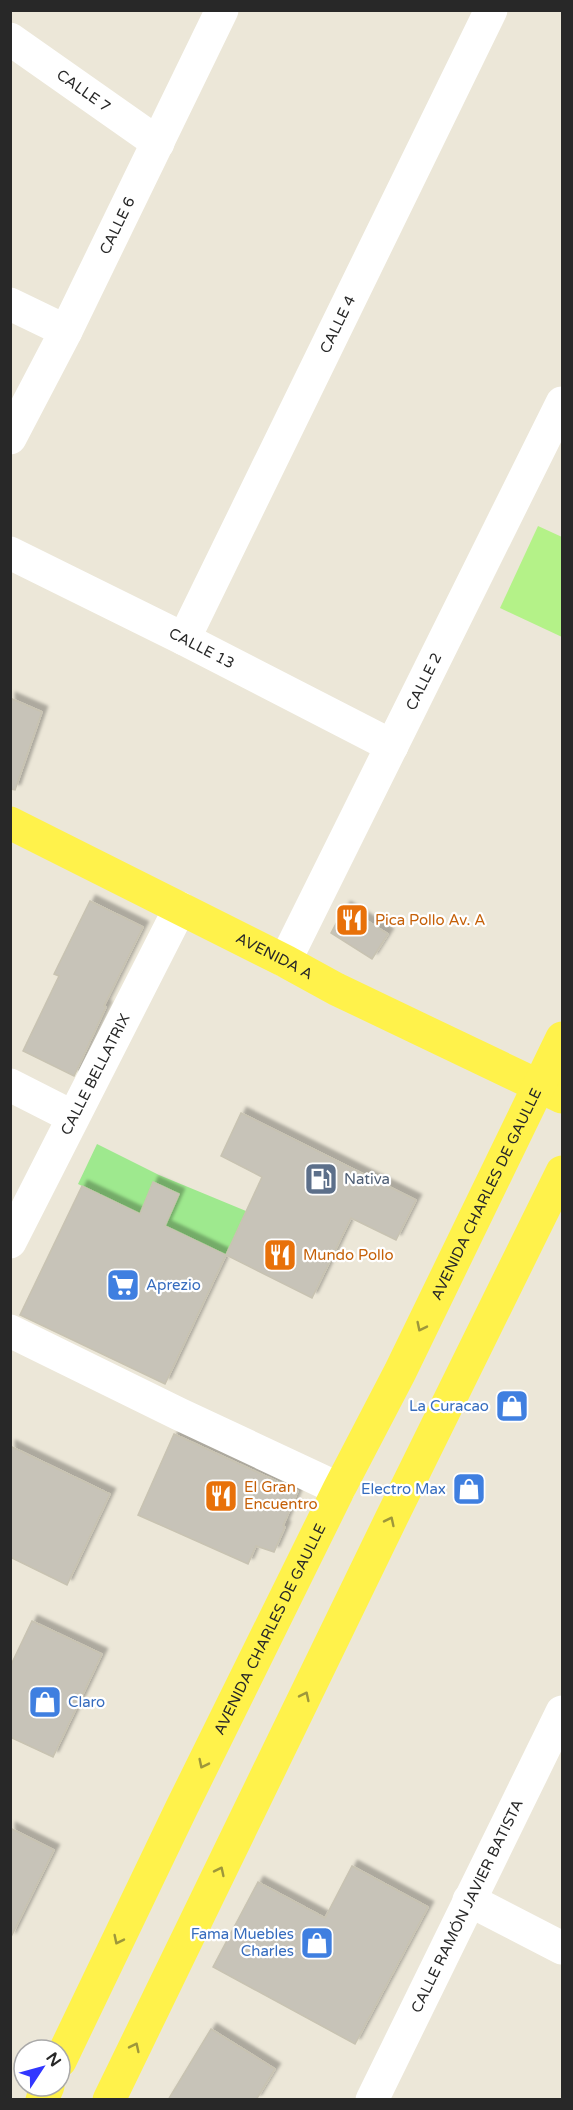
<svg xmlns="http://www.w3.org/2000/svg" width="573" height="2110" viewBox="0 0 573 2110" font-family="'Varela Round',sans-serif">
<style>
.green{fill:#9ee98e}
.pitch{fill:#b4f288}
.building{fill:#c7c3b8;stroke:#c8c3b2;stroke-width:1.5;filter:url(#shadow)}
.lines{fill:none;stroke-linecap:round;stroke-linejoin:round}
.minor{stroke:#fff;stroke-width:33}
.major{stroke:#fff24b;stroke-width:33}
.oneway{stroke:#9e973b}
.labels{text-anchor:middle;stroke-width:4.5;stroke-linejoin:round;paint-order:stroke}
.street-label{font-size:15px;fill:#282828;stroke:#fff}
.food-label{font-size:15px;fill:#c56008;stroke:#fff;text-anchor:start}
.service-label{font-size:15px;fill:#4e5e75;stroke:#fff;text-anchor:start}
.shop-label{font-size:15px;fill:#366cbe;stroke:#fff;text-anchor:end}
</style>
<defs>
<filter id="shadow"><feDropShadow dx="5.5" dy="-5.5" stdDeviation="1.5" flood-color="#0004"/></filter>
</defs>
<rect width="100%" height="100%" fill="#ece7d8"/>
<path class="green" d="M97 1144 159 1175 246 1211 226 1255 78 1184Z"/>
<path class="pitch" d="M538 526 562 537V637L500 608Z"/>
<path class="building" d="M10 698 42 712 15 790 10 789Z
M90 901 143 927 104 1006 106 1007 74 1076 23 1051 59 976 54 974Z
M345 907 388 934 372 959 331 933Z
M241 1113 416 1200 396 1240 351 1218 312 1298 226 1255 262 1177 221 1156Z
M153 1182 179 1194 165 1226 226 1255 165 1384 20 1315 82 1186 140 1214Z
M174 1434 298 1491 283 1526 285 1527 274 1552 256 1546 248 1564 138 1515Z
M10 1446 110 1494 67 1585 10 1557Z
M32 1621 102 1654 53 1757 10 1737V1667Z
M10 1828 54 1850 10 1939Z
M352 1866 428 1907 355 2044 213 1967 258 1882 325 1918Z
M211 2029 275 2069 256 2100H168Z"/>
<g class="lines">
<g class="minor">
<path id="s1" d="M10 39 158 143"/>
<path d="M10 304 66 331"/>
<path id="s2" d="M10 438 66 331 222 10"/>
<path id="s3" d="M10 553 184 639 392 746"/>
<path id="s4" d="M184 639 491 10"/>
<path id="s5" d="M285 961 562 403"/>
<path d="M10 1085 73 1117"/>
<path id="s6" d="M10 1242 180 908"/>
<path d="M10 1331 179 1414 339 1489"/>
<path d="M469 1900 562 1948"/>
<path id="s7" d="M372 2100 562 1712"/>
</g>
<g class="major">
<path id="s8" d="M10 823 285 961 336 989 562 1097"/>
<path id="s9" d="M60 2061 182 1807 339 1489 400 1372 562 1038"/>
<path d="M42 2100 48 2086"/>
<path d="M109 2100 391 1519 562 1172"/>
</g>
</g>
<defs><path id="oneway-chevron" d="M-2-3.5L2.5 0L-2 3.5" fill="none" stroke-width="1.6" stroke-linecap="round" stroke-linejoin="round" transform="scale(1.5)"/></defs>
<g class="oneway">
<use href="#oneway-chevron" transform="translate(421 1327) rotate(116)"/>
<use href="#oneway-chevron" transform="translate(390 1521) rotate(-64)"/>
<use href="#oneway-chevron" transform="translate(305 1696) rotate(-64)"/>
<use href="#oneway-chevron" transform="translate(203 1764) rotate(116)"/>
<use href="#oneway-chevron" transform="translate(220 1871) rotate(-64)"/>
<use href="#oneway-chevron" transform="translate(118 1940) rotate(116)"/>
<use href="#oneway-chevron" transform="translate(135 2047) rotate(-64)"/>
</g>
<defs>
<symbol id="restaurant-square" viewBox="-11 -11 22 22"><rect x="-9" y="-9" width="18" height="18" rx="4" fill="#e8710a" stroke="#fff"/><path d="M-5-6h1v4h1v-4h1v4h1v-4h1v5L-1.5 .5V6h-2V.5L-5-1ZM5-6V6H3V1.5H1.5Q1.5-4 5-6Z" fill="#fff"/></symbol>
<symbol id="fuel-square" viewBox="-11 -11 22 22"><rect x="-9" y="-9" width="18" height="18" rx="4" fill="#5c6f8a" stroke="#fff"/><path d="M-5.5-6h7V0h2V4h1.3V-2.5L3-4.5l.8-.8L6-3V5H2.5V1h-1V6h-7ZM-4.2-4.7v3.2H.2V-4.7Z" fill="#fff"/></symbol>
<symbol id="supermarket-square" viewBox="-11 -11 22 22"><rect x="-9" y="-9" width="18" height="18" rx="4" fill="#3f7fe0" stroke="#fff"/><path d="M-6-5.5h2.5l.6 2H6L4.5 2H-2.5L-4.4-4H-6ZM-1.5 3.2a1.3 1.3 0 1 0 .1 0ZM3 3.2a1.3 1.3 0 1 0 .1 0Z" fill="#fff"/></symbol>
<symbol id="shop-square" viewBox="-11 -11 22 22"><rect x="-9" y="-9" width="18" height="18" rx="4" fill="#3f7fe0" stroke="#fff"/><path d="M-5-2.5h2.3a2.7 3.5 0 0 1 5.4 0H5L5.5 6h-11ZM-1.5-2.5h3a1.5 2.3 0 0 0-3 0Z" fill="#fff"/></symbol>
</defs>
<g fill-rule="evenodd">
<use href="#restaurant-square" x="333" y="901" width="38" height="38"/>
<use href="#fuel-square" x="302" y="1160" width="38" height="38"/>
<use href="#restaurant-square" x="261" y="1236" width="38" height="38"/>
<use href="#supermarket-square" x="104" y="1266" width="38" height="38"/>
<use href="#shop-square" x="493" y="1387" width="38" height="38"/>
<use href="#shop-square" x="450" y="1470" width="38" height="38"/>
<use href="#restaurant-square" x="202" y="1477" width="38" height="38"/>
<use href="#shop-square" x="26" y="1683" width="38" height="38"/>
<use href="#shop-square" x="298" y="1924" width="38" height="38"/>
</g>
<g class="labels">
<g class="street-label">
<text dy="5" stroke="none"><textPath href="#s1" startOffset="90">CALLE 7</textPath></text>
<text dy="5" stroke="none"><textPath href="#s2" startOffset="238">CALLE 6</textPath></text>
<text dy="5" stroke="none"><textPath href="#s4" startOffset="350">CALLE 4</textPath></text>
<text dy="5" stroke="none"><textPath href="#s3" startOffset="214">CALLE 13</textPath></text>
<text dy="5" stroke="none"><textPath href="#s5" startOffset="312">CALLE 2</textPath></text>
<text dy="5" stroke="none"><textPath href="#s8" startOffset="296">AVENIDA A</textPath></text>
<text dy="5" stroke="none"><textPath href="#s6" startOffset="188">CALLE BELLATRIX</textPath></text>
<text dy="5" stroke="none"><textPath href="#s9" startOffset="966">AVENIDA CHARLES DE GAULLE</textPath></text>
<text dy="5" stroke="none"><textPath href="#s9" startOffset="480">AVENIDA CHARLES DE GAULLE</textPath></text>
<text dy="5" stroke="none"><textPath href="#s7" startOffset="216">CALLE RAMÓN JAVIER BATISTA</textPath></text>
</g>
<g class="food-label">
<text x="375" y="925">Pica Pollo Av. A</text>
<text x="303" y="1260">Mundo Pollo</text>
<text x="244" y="1492">El Gran<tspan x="244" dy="17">Encuentro</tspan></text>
</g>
<g class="service-label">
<text x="344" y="1184">Nativa</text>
</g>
<g class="shop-label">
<text x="146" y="1290" text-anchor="start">Aprezio</text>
<text x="489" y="1411">La Curacao</text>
<text x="446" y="1494">Electro Max</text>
<text x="68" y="1707" text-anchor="start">Claro</text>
<text x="294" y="1939">Fama Muebles<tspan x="294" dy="17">Charles</tspan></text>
</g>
</g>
<rect width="573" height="2110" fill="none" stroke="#282828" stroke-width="24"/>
<g transform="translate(42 2068) rotate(54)"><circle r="28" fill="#ffffff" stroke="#a9a9a9" stroke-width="1.5"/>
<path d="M0-4.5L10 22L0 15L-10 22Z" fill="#3237ff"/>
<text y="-9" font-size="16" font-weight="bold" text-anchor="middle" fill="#282828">N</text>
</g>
</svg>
